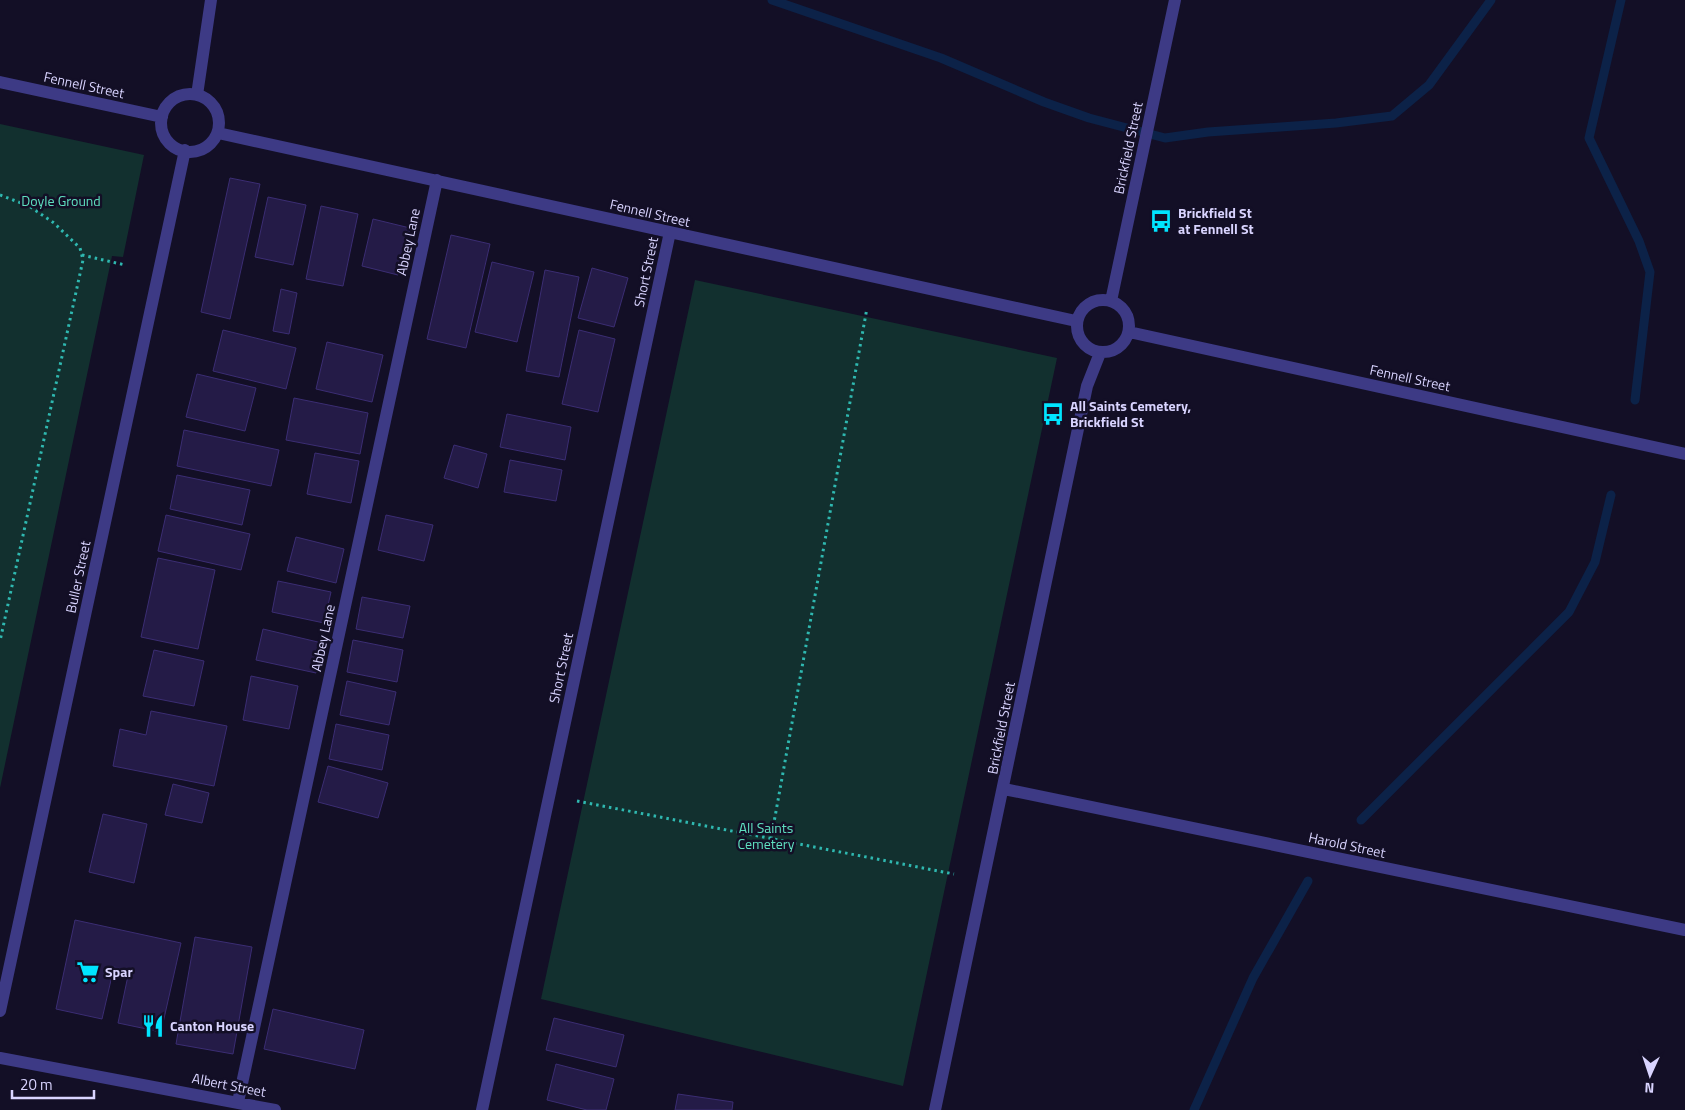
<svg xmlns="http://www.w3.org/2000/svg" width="1685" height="1110" viewBox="0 0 1685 1110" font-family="'Titillium Web',sans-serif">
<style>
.green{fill:#12302f}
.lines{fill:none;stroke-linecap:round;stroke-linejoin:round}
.stream{stroke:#0c2248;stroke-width:9}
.building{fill:#241b47;stroke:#3b2d73}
.path{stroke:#2fb8b0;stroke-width:3;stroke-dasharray:2.5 4;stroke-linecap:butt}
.minor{stroke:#3d3a85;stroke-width:12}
.labels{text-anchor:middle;stroke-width:5;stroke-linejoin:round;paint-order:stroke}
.street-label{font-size:14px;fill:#d9d4ff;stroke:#130f26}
.park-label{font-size:14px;fill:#5fe0c0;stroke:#130f26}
.poi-label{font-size:14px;font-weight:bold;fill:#d9d4ff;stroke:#130f26;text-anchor:start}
</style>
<rect width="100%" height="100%" fill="#130f26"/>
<path class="green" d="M0 124 144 155 123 257 112 256 0 788Z
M695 280 1057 358 903 1086 541 999Z"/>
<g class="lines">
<path class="stream" d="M772 0 941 58 1044 102 1089 118 1165 138 1208 132 1336 123 1392 116 1429 85 1491 0
M1621 0 1589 138 1639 241 1650 272 1635 400
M1361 820 1569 612 1595 562 1611 495
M1194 1110 1253 978 1308 881"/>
</g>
<path class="building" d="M230 178 260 184 230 319 201 312Z
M268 197 306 205 293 265 255 257Z
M321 206 358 214 343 286 306 279Z
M373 219 410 228 398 275 362 266Z
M451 235 490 244 466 348 427 339Z
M492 262 534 272 517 342 475 332Z
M592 268 628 278 614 327 578 318Z
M545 270 579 277 559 377 526 371Z
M281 289 297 293 289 334 273 331Z
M223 330 296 348 286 389 213 371Z
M579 330 615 339 598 412 562 404Z
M327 342 383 355 372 402 316 389Z
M197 374 256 388 245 431 186 417Z
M294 398 368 413 360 454 286 440Z
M507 414 571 427 565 460 500 447Z
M184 430 279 450 271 486 177 466Z
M454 445 487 454 478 488 444 478Z
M315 453 359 461 351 503 307 494Z
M510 460 562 470 556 501 504 492Z
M177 475 250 490 242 525 170 509Z
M166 515 250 534 241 570 158 551Z
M386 515 433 525 424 561 378 550Z
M296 537 344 549 336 583 287 571Z
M158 558 215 570 198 649 141 637Z
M278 581 331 592 324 623 272 612Z
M362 597 410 606 403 638 356 629Z
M263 629 322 643 316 673 256 660Z
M353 640 403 650 397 682 347 672Z
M154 650 204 661 194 706 143 696Z
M251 676 298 686 289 729 243 720Z
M347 681 396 692 389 725 340 715Z
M151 711 227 726 214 786 113 766 120 729 146 735Z
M336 724 389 735 382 770 329 759Z
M328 766 388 783 378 818 318 802Z
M173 784 209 793 202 823 165 815Z
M103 814 147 824 134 883 89 872Z
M75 920 181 943 161 1032 118 1023 129 971 114 967 102 1019 56 1009Z
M195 937 252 947 233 1054 176 1044Z
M273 1009 364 1030 355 1069 264 1049Z
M554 1018 624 1035 616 1067 546 1050Z
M556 1064 614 1079 606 1110H587L547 1100Z
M678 1094 733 1102 732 1110H675Z"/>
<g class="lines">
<path class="path" d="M0 195 29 206 54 223 80 248 83 260 0 641
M82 255 125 265
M577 801 954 874
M771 839 867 308"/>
<path class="minor" d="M0 82 162 117
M161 123a29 29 0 1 1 58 0a29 29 0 1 1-58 0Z
M197 95 211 0
M218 133 1076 321
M1077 326a26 26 0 1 1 52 0a26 26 0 1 1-52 0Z
M1111 301 1175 0
M1129 332 1685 454
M1004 789 1685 930
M0 1011 185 150
M0 1058 275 1110
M238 1102 437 180
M482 1110 670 232
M935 1110 1087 386 1100 353"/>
</g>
<defs>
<symbol id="bus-bare" viewBox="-9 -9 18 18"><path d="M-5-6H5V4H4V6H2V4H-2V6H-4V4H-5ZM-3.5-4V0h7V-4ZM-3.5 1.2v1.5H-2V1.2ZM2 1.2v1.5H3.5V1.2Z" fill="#00e5ff" stroke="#130f26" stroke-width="2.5" paint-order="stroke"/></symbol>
<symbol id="supermarket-bare" viewBox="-9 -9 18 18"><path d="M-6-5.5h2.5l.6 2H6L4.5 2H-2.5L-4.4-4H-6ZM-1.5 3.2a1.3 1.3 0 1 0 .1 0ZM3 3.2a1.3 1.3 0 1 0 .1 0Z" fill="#00e5ff" stroke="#130f26" stroke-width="2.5" paint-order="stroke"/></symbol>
<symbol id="restaurant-bare" viewBox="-9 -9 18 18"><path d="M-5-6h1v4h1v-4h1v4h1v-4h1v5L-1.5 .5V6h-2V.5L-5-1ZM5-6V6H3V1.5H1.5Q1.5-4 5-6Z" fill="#00e5ff" stroke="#130f26" stroke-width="2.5" paint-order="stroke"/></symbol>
</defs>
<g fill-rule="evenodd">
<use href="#bus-bare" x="1145" y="205" width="32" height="32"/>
<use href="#bus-bare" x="1037" y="398" width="32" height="32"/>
<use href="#supermarket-bare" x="72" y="956" width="32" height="32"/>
<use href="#restaurant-bare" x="137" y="1010" width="32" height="32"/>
</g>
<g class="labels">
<g class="street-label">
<text transform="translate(84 85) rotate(12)" y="5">Fennell Street</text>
<text transform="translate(1128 148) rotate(-78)" y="5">Brickfield Street</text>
<text transform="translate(650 213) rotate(13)" y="5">Fennell Street</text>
<text transform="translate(408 242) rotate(-78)" y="5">Abbey Lane</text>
<text transform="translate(646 272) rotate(-78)" y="5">Short Street</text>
<text transform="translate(1410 378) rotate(12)" y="5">Fennell Street</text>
<text transform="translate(78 577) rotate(-78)" y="5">Buller Street</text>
<text transform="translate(323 638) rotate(-78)" y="5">Abbey Lane</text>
<text transform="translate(561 668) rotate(-78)" y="5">Short Street</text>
<text transform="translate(1001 728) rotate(-79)" y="5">Brickfield Street</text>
<text transform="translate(1347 845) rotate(12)" y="5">Harold Street</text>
<text transform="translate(229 1085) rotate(11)" y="5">Albert Street</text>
</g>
<g class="park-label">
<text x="61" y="206">Doyle Ground</text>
<text x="766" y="833">All Saints<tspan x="766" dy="16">Cemetery</tspan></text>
</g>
<g class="poi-label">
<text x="1178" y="218">Brickfield St<tspan x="1178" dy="16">at Fennell St</tspan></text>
<text x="1070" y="411">All Saints Cemetery,<tspan x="1070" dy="16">Brickfield St</tspan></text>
<text x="105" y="977">Spar</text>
<text x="170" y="1031">Canton House</text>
</g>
</g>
<g transform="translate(1650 1075) rotate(183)" stroke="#130f26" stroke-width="4" paint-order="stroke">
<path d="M0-4L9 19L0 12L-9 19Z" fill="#d9d4ff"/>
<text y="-8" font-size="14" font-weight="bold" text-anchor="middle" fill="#d9d4ff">N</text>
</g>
<path d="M12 1090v8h82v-8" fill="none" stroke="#d9d4ff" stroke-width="2.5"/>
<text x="20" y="1090" font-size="15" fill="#d9d4ff" stroke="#130f26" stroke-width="4" paint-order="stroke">20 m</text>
</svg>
